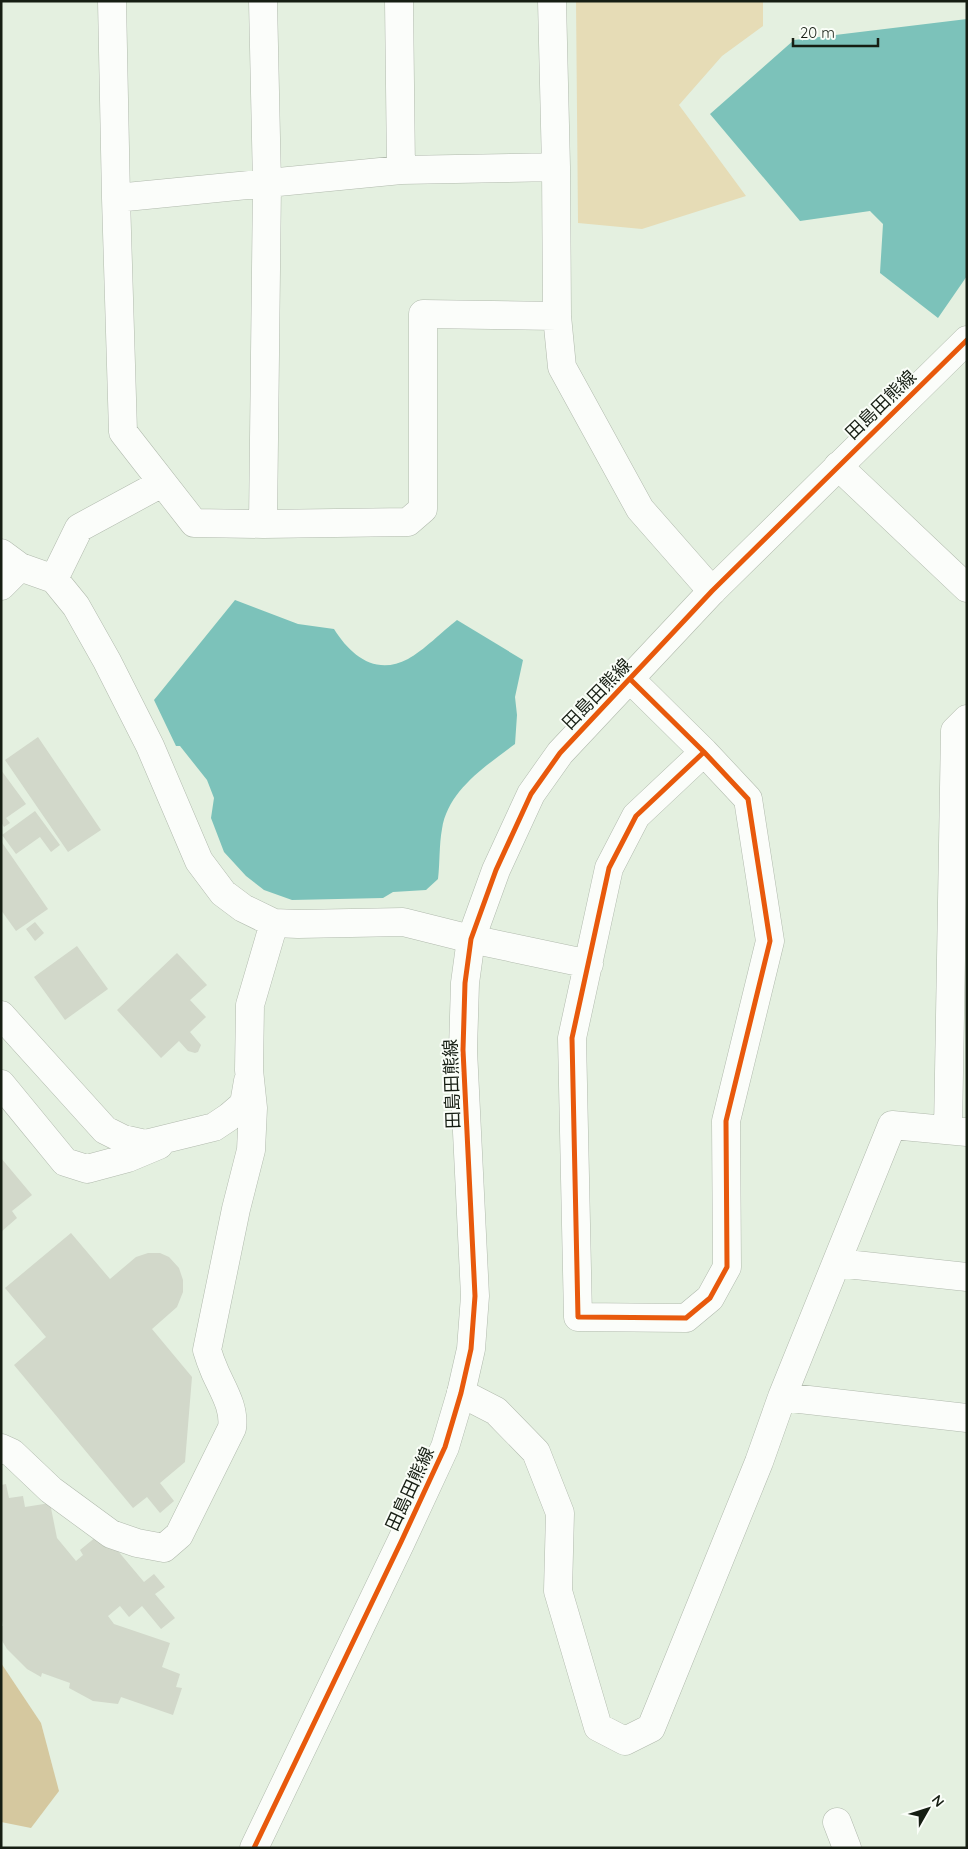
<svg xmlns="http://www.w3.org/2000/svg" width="968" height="1849" viewBox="0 0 968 1849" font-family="Quicksand,'Noto Sans JP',sans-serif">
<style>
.green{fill:#e6dcb6}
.forest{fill:#d5c89f}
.water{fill:#7cc2ba}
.building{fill:#d2d8ca}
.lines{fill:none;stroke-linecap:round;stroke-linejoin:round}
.minor-casing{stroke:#b1baad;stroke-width:29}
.major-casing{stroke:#b1baad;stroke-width:29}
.minor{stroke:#fbfdfa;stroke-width:28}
.major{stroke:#fbfdfa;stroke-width:28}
.cycleway-casing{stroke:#fafef8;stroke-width:8}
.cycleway{stroke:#e8590c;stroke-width:5}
.labels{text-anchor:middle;stroke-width:4;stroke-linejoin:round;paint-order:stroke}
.street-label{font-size:18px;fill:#161e13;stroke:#fafef8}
</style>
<rect width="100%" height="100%" fill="#e4f0e0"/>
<path class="green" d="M576 1H763V26L722 56 679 105 746 196 642 229 578 223Z"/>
<path class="forest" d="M1 1663 41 1723 59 1791 31 1828 1 1822Z"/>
<path class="water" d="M967 19V276L938 318 880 273 883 224 870 211 800 221 710 114 794 40Z
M235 600 298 624 334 629C351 656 376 676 408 659 423 651 443 631 457 620L523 660 515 697 517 715 515 744C486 766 448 790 442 829 439 845 440 863 438 879L426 890 393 892 383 898 292 900 264 890 246 876 224 852 211 818 214 798 207 780 180 746H176L154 700Z"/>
<path class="building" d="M38 737 101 830 68 852 5 760Z
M1 770 26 804 6 818 10 823 4 827 1 822Z
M35 811 60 845 51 852 40 837 16 854 2 835Z
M1 841 48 909 16 931 1 910Z
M35 922 44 933 35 941 26 929Z
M77 946 108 989 65 1020 34 977Z
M177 953 207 985 190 1000 206 1017 190 1032 201 1045 198 1052 195 1053 188 1051 179 1041 161 1058 117 1010Z
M1 1158 32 1195 12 1211 17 1218 1 1232Z
M71 1233 110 1279 136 1257 148 1253H160L169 1257 179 1268 183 1280V1292L177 1307 152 1329 192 1377 185 1462 160 1483 174 1501 160 1513 147 1497 133 1508 14 1365 46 1337 5 1288Z
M6 1484 9 1498 23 1496 25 1507 50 1503 57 1538 76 1561 83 1555 80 1550 102 1532 144 1582 154 1574 165 1587 155 1594 175 1618 161 1629 142 1606 129 1617 120 1606 108 1616 114 1624 170 1643 162 1667 180 1674 176 1687 182 1688 173 1715 121 1697 118 1704 93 1701 69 1688 70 1683 42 1673 41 1677 27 1669 7 1649 1 1639V1626H3L1 1615V1485Z"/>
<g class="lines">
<defs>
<path id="minor" d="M112 1 116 198 123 432 194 523 263 524 408 522 423 509V314L557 316
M263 1 267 184 263 524
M399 1 401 170
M552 1 556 167 557 316 562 367 640 509 712 591
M116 198 401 170 556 167
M838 466 967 588
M1 553 20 567 54 579 76 606 107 661 150 746 199 861 223 893 243 908 274 923 298 924 403 922 471 939 589 964
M54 579 79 528 162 483
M1 586 20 567
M630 679 704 752 748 799 770 941 726 1121 727 1267 710 1298 686 1318 578 1317 572 1038 609 868 636 816 704 752
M1 1015 105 1130 123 1139 145 1144 214 1127 229 1117 244 1104 248 1081
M1 1084 65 1162 87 1169 128 1158 159 1145
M948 1130 955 731 967 719
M837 1263 967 1277
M461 1393 496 1411 536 1452 560 1513 558 1591 598 1727 625 1741 651 1728 759 1462 782 1397 892 1125 967 1132
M782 1397 967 1418
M1 1448 12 1453 51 1490 111 1534 137 1543 164 1548 179 1535 232 1428C235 1408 223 1390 215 1372 212 1365 209 1357 207 1350L236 1209 251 1150 253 1108 249 1070 250 1005 274 923
M837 1822 847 1848"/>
<path id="major" d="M254 1848 401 1542 445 1447 461 1393 471 1349 475 1296 463 1050 465 983 471 939 496 870 531 794 560 753 712 591 967 340"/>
</defs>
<use href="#minor" class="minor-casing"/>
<use href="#major" class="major-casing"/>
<use href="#minor" class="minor"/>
<use href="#major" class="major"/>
<defs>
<path id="cycleway" d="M630 679 704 752 748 799 770 941 726 1121 727 1267 710 1298 686 1318 578 1317 572 1038 609 868 636 816 704 752
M254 1848 401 1542 445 1447 461 1393 471 1349 475 1296 463 1050 465 983 471 939 496 870 531 794 560 753 712 591 967 340"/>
</defs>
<use href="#cycleway" class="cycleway-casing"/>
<use href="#cycleway" class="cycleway"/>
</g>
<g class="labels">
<g class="street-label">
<text transform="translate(881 405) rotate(-44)" y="6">田島田熊線</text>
<text transform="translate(597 694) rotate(-46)" y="6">田島田熊線</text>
<text transform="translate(452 1084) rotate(-92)" y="6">田島田熊線</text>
<text transform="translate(410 1489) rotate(-65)" y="6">田島田熊線</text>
</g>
</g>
<rect width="968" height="1849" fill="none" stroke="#161e13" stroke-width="5"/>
<g transform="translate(928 1809) rotate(51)" stroke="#fafef8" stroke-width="4" paint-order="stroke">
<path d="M0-4L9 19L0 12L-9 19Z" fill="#161e13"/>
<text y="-8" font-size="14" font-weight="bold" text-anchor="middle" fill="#161e13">N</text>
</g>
<path d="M793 38v8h85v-8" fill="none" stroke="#161e13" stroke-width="2.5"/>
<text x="800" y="38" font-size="15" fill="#161e13" stroke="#fafef8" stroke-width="4" paint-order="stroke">20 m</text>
</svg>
